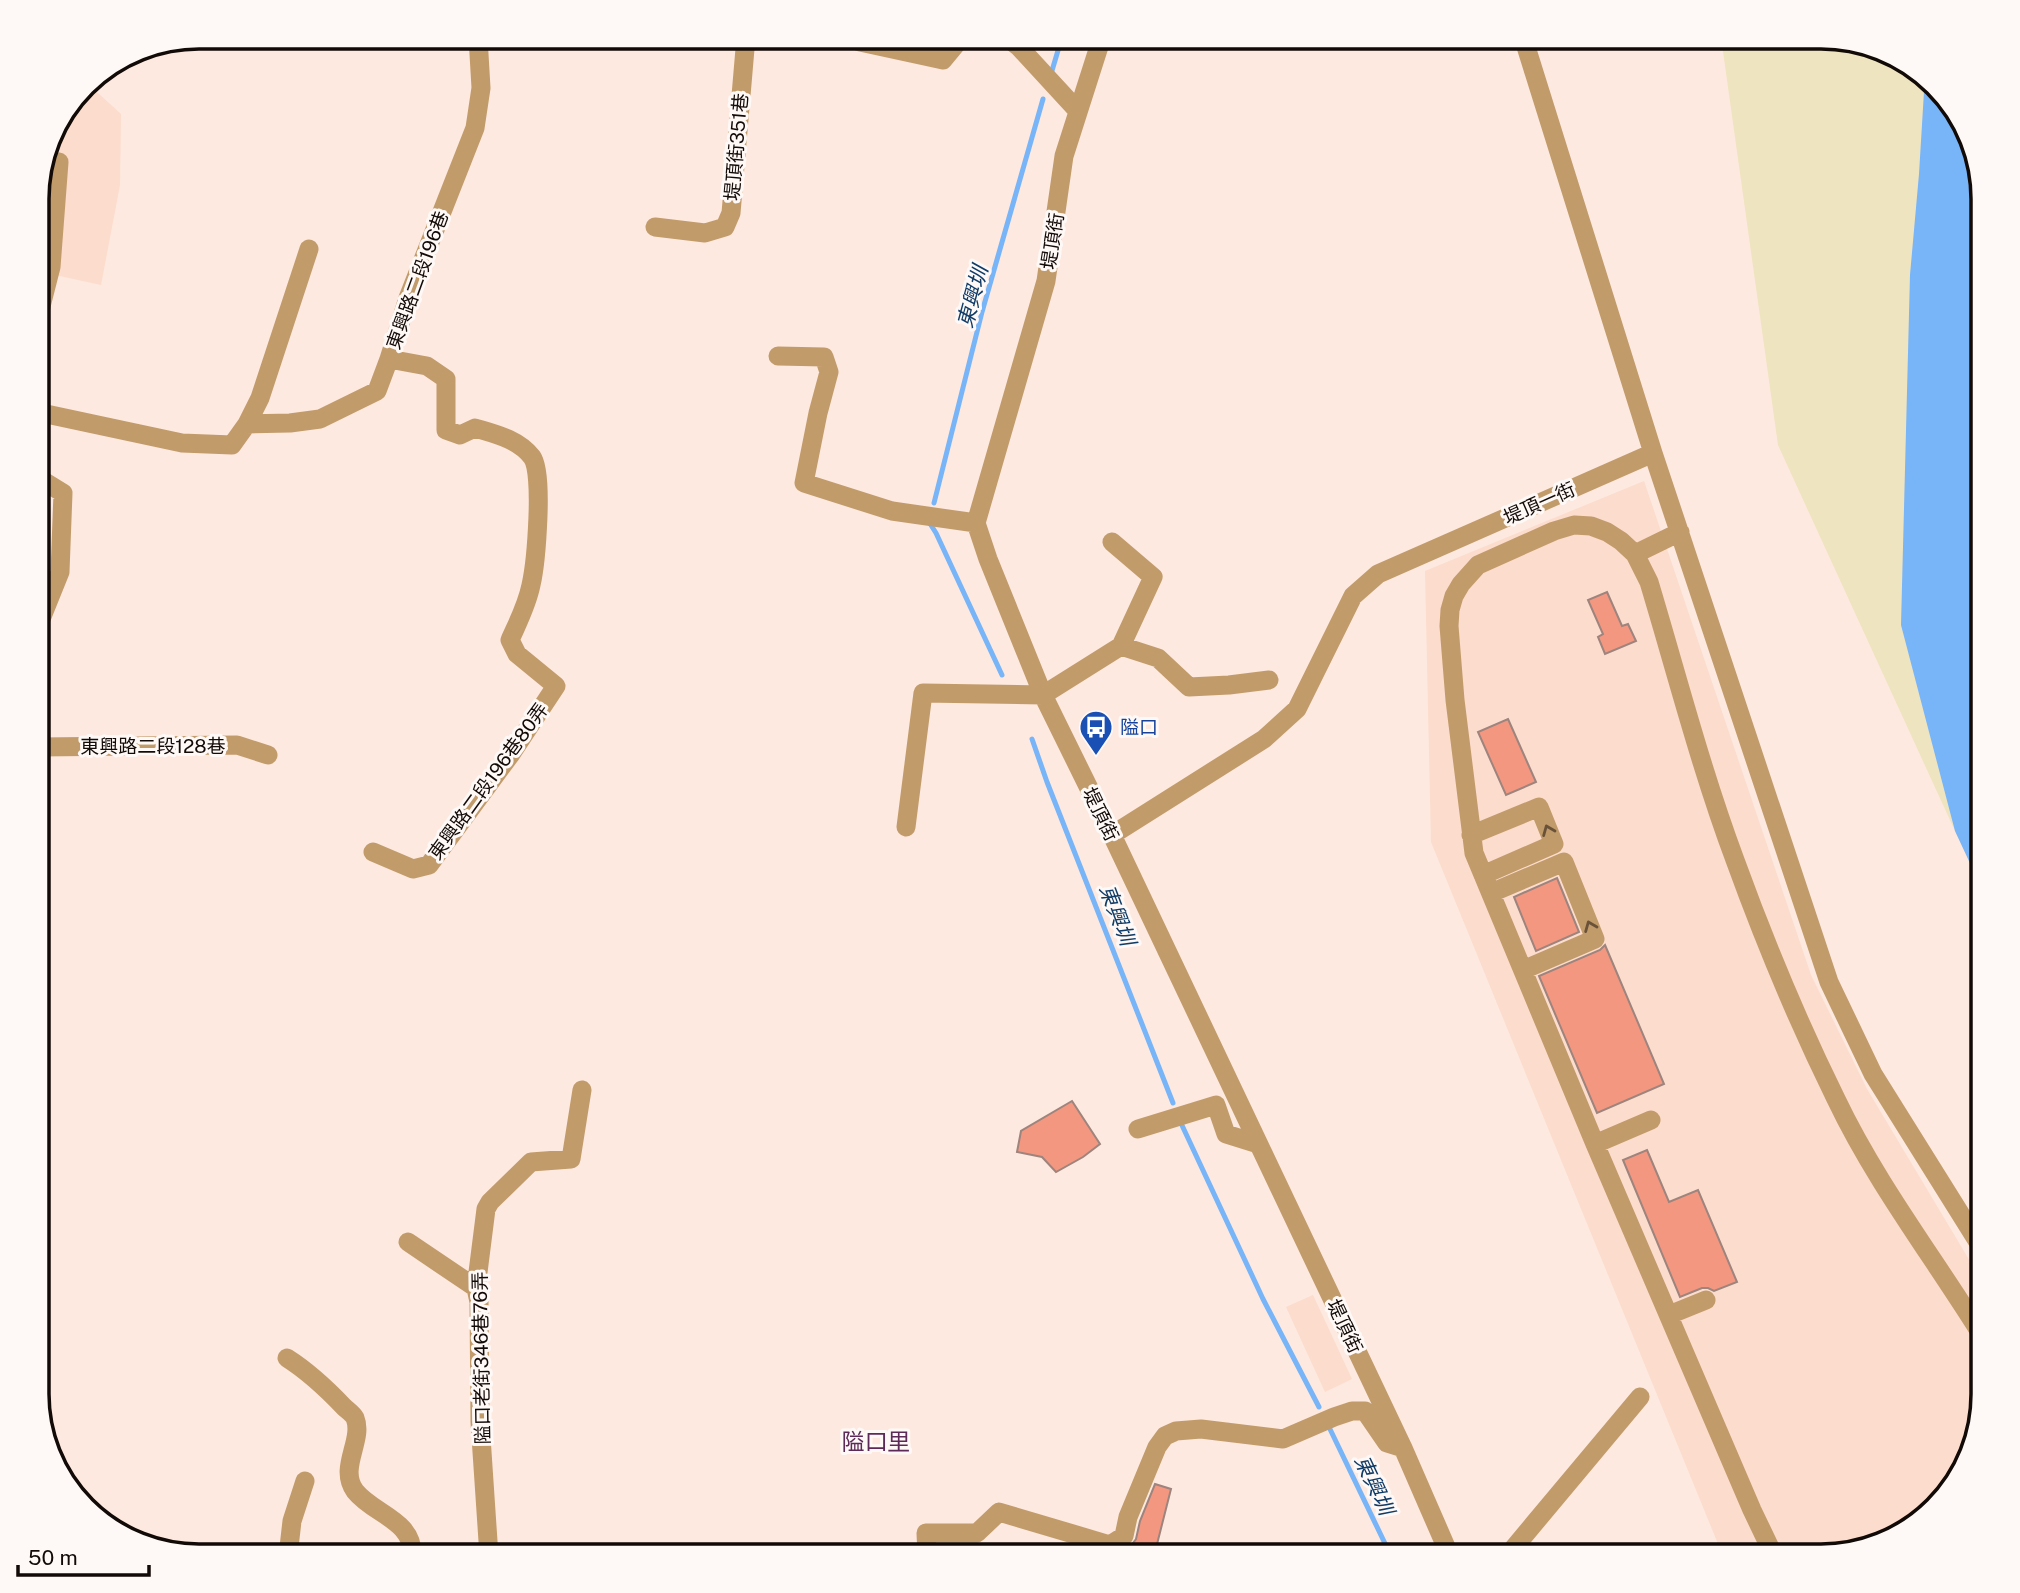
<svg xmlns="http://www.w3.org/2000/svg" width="2020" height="1593" viewBox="0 0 2020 1593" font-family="'Public Sans','Noto Sans TC',sans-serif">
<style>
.built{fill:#fcdccc}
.sand{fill:#eee4bf}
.water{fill:#77b4f8}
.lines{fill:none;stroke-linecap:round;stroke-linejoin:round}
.stream{stroke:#77b4f8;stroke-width:5}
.building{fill:#f49780;stroke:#9d847d;stroke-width:2}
.minor{stroke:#c29b6b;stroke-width:19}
.oneway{stroke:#6a5239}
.labels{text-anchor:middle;stroke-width:6;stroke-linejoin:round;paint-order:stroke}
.street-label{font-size:19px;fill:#120a07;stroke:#fef9f7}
.transit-label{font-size:19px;fill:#164399;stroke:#fef9f7;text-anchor:start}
.water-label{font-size:21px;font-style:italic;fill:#113c67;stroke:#fef9f7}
.quarter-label{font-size:23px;fill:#5d2958;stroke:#fef9f7}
.rim{fill:none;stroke:#120a07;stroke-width:3.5}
</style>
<rect width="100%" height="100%" fill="#fde9df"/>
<path class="built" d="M87 83 121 114 120 185 101 285 37 271V221L47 177 41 172 53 127Z
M1644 481 1811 975 1867 1089 1983 1283V1395L1975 1447 1943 1501 1893 1540 1821 1556H1723L1431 842 1425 571Z
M1313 1295 1352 1379 1325 1392 1286 1307Z"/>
<path class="sand" d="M1721 37H1822L1883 49 1928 77 1967 127 1983 199V892L1778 445Z"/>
<path class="water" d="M1925 75 1967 127 1983 199V891L1955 831 1901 625 1910 275 1919 174Z"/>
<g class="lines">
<path class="stream" d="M1051 74 1062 37
M934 503 982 312 1043 99
M929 522 936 533 1002 675
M1032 739 1047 782 1173 1103
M1180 1121 1263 1299 1319 1407
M1329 1427 1391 1556"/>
</g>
<path class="building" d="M1607 592 1622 626 1628 624 1636 641 1605 654 1598 637 1603 634 1588 600Z
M1508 719 1536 782 1506 795 1478 732Z
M1557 878 1579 932 1536 951 1514 897Z
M1605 945 1664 1084 1597 1113 1539 976 1600 950Z
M1072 1101 1100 1144 1083 1157 1056 1172 1042 1157 1017 1152 1021 1131Z
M1647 1150 1669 1202 1698 1190 1737 1282 1714 1291 1708 1288H1702L1680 1297 1623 1160Z
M1155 1484 1171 1489 1154 1556H1127L1130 1547 1136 1539 1140 1521Z"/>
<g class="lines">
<path class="minor" d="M853 37 860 42 943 60 962 37
M1006 37 1019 47 1078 111
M1102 37 1064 156 1046 281 976 523 988 559 1043 695 1112 835 1403 1448 1450 1556
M1523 37 1653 453 1829 982 1873 1074 1983 1250
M655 227 705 233 725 227 731 213 746 37
M37 322 51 267 59 162
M778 356 824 357 829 372 818 413 804 483 892 511 976 523
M37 412 182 443 232 445 247 424 260 398 309 249
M247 424 290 423 320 419 377 391 389 359 408 298 475 128 481 88 478 37
M1112 542 1153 577 1121 646
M1635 554 1680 532
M37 629 60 572 63 493 37 477
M37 747 237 745 268 755
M906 827 923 693 1043 695 1121 646 1158 658 1189 687 1229 685 1269 680
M1112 835 1264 739 1297 709 1353 596 1378 574 1653 453
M1471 835 1539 807 1554 844 1483 875
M373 852 413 869 429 865 511 754 556 686 517 654 510 640C518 622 527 605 531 585 536 563 544 473 532 457 518 439 495 434 475 428L460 435 446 430V379L427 366 389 359
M1491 893 1564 862 1595 939 1523 970
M1138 1129 1216 1105 1226 1134 1258 1144
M1595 1144 1651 1120
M408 1242 476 1288
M1669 1315 1706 1300
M287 1358C309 1372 326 1388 344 1407 347 1410 353 1414 355 1418 364 1440 338 1468 355 1491 374 1515 414 1520 412 1556
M288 1556 292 1521 305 1481
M489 1556 480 1422 479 1302 476 1288 486 1209 490 1202 531 1162 571 1159 582 1090
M927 1556 926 1533H977L999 1512 1110 1545 1124 1536 1128 1517 1157 1447 1165 1436 1176 1431 1201 1429 1283 1439 1334 1417 1352 1411H1365L1387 1443 1403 1448
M1507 1556 1640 1397
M1774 1556 1752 1510 1595 1144 1474 853 1455 700 1449 626 1450 610 1454 596 1461 584 1478 565 1554 531 1574 525 1591 526 1607 532 1621 541 1635 554 1649 582C1677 675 1701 769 1735 860 1764 940 1798 1022 1836 1099 1876 1183 1934 1258 1983 1337"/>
</g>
<defs><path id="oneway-chevron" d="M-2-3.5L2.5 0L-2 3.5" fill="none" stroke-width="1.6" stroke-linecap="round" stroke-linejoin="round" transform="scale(1.75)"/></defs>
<g class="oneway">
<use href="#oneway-chevron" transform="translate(1548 830) rotate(-112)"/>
<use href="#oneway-chevron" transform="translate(1590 926) rotate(-112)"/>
</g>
<defs>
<symbol id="bus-pin" viewBox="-11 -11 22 30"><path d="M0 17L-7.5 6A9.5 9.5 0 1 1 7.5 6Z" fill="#1a4fb4" stroke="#fef9f7"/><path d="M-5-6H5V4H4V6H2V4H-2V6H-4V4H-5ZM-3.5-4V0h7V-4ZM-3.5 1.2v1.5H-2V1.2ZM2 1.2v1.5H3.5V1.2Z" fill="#fff"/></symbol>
</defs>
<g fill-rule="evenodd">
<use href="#bus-pin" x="1077" y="708" width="38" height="52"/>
</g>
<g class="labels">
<g class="street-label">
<text transform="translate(736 147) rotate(-85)" y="7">堤頂街351巷</text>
<text transform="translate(1052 241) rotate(-81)" y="7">堤頂街</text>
<text transform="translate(417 280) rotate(-70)" y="7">東興路二段196巷</text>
<text transform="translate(1539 503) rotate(-24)" y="7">堤頂一街</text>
<text x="153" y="753">東興路二段128巷</text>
<text transform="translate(488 781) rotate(-54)" y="7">東興路二段196巷80弄</text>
<text transform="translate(1101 814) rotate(64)" y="7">堤頂街</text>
<text transform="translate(1345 1326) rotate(65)" y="7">堤頂街</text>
<text transform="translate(481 1358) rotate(-91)" y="7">隘口老街346巷76弄</text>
</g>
<g class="transit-label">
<text x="1120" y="734">隘口</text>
</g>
<g class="water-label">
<text transform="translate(973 297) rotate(-75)" y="7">東興圳</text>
<text transform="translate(1117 915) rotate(69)" y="7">東興圳</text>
<text transform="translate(1374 1485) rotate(65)" y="7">東興圳</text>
</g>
<g class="quarter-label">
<text x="876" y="1450">隘口里</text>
</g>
</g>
<path d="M0 0H2020V1593H0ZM199 49H1821A150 150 0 0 1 1971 199V1394A150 150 0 0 1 1821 1544H199A150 150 0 0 1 49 1394V199A150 150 0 0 1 199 49Z" fill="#fef9f7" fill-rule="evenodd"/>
<path class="rim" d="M199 49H1821A150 150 0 0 1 1971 199V1394A150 150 0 0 1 1821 1544H199A150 150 0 0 1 49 1394V199A150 150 0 0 1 199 49Z"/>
<path d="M18 1565v10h131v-10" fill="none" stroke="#120a07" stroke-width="3.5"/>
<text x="28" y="1565" font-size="21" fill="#120a07" stroke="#fef9f7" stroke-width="5" paint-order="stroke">50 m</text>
</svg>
